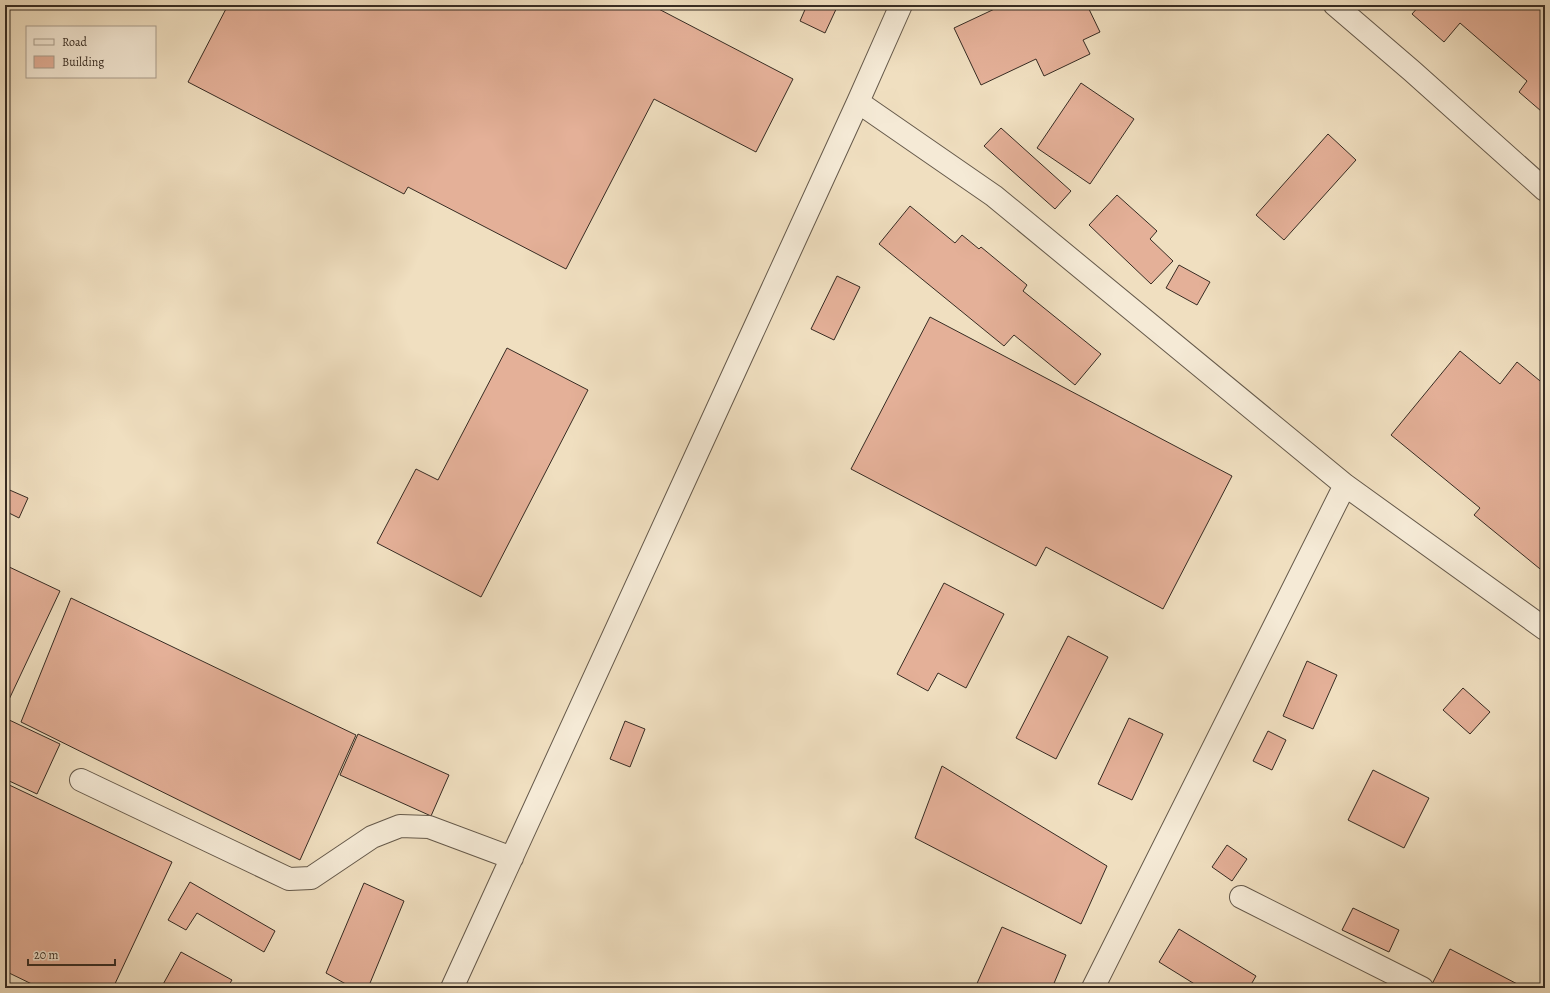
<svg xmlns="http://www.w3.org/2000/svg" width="1550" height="993" viewBox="0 0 1550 993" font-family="Alegreya,serif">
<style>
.building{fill:#e4b098;stroke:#372c23}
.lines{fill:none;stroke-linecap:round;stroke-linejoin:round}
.minor-casing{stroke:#65594a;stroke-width:24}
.minor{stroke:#f5ead6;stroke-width:22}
</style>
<rect width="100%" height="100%" fill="#f0dfc0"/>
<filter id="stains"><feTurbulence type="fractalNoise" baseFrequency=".005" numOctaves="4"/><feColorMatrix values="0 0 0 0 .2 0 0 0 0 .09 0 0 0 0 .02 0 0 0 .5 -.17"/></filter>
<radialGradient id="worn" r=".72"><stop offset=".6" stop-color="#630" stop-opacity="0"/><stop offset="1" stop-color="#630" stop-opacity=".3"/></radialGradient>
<path class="building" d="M228 5H651L793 79 756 152 654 99 566 269 408 187 404 194 188 82Z
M807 5H838L825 33 800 21Z
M1003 5H1087L1100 32 1083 40 1090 54 1044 76 1036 59 981 85 954 28Z
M1420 5H1545V107L1541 111 1519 92 1527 81 1460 23 1444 42 1412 14Z
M1081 83 1134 119 1090 184 1037 148Z
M1001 128 1071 191 1055 209 984 146Z
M1328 134 1356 160 1284 240 1256 215Z
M1117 195 1157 231 1150 239 1173 261 1151 284 1089 225Z
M910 206 955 243 962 235 979 249 981 247 1027 285 1023 291 1101 354 1075 385 1014 335 1004 346 879 244Z
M1179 265 1210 282 1197 305 1166 288Z
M837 276 860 287 834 340 811 329Z
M930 317 1232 476 1163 609 1046 547 1036 566 851 469Z
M507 348 588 390 481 597 377 543 416 469 438 480Z
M1460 351 1500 384 1517 362 1545 385V573L1474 515 1480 508 1391 435Z
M5 488 28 498 19 518 5 511Z
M5 565 60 591 5 708Z
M944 583 1004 614 966 688 938 673 928 691 897 674Z
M71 598 356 735 300 860 21 722Z
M1068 636 1108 657 1056 759 1016 738Z
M1307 661 1337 675 1313 729 1283 716Z
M1463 688 1490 712 1470 734 1443 710Z
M5 718 60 744 37 794 5 779Z
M1129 718 1163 734 1132 800 1098 784Z
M625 721 645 729 630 767 610 759Z
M1268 731 1286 740 1272 770 1253 761Z
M358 734 449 775 431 816 340 775Z
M942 766 1107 866 1081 924 915 838Z
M1373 770 1429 798 1404 848 1348 820Z
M5 783 172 862 113 988H40L5 971Z
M1227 845 1247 859 1232 881 1212 867Z
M190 882 275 931 264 952 197 913 186 930 168 920Z
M364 883 404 901 368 988H353L326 973Z
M1353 908 1399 930 1389 952 1342 930Z
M1002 927 1066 955 1052 988H975Z
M1179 929 1256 976 1249 988H1201L1159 962Z
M1450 949 1525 988H1430Z
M181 952 232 980 227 988H161Z"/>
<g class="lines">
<defs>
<path id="minor" d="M1335 5 1412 71 1545 190
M858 102 994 196 1345 485 1545 629
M81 780 289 879 311 878 372 837 400 826 429 827 512 858
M1241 897 1422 988
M452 988 858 102 901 5
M1093 988 1345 485"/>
</defs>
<use href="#minor" class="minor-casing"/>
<use href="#minor" class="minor"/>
</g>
<rect width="1550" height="993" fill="none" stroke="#f0dfc0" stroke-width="20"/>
<rect x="6" y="6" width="1538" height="981" fill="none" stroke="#372c23" stroke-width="2"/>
<rect x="10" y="10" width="1530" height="973" fill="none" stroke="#372c23"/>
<rect x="26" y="26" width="130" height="52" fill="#f5ead6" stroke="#a99e8e"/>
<rect x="34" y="39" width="20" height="6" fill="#f5ead6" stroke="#a99e8e"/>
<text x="62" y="46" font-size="12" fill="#372c23">Road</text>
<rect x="34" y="56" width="20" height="12" fill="#e4b098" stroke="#a99e8e"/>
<text x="62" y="66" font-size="12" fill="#372c23">Building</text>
<path d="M28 959v6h87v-6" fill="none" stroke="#372c23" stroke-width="2"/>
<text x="34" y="959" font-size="12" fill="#372c23" stroke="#f5ead6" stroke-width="3" paint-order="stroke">20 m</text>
<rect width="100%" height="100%" filter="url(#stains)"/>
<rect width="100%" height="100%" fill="url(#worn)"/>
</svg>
